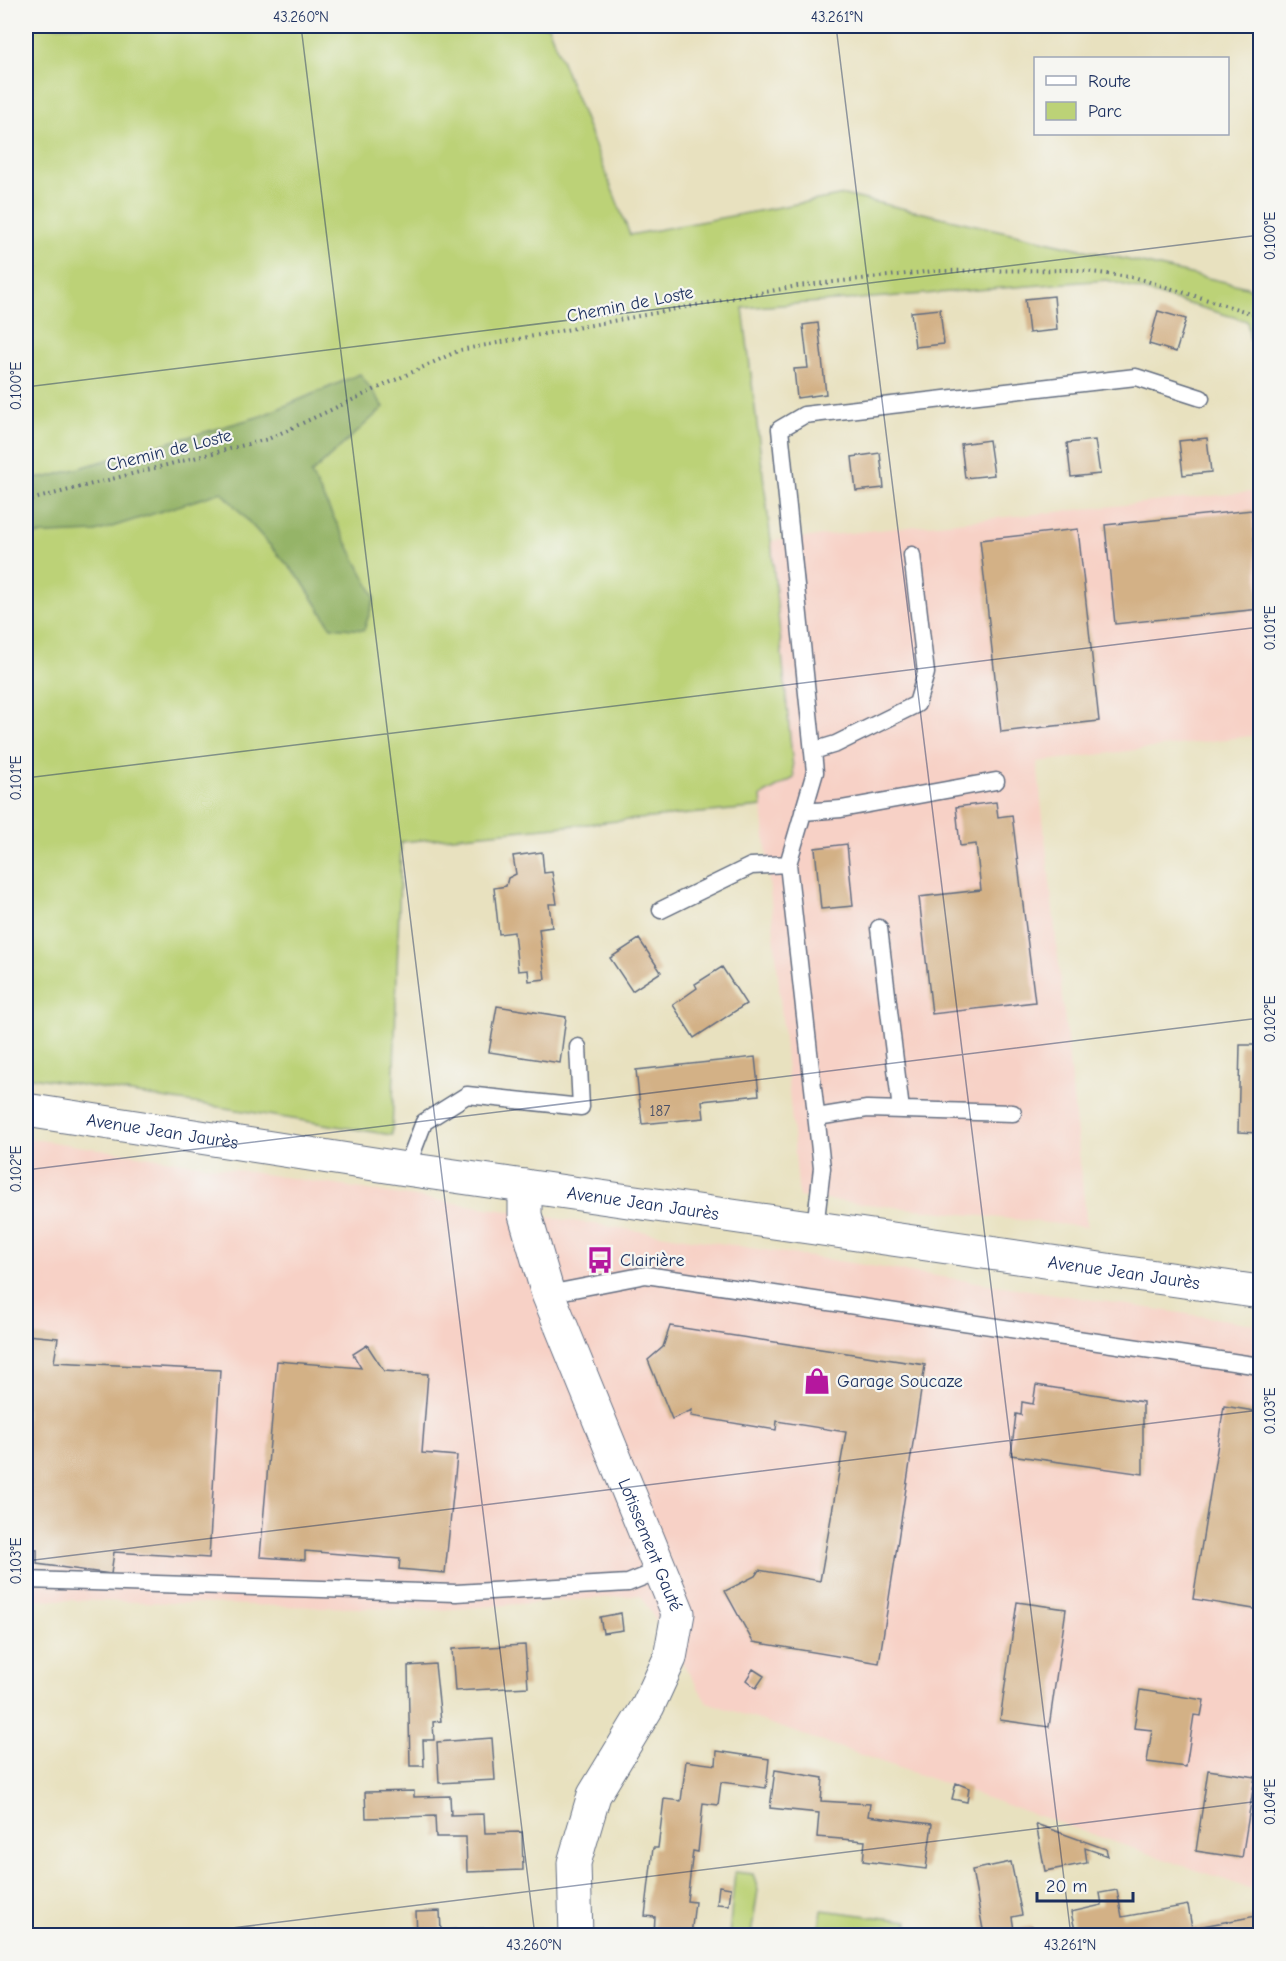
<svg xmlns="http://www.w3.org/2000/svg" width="1286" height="1961" viewBox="0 0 1286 1961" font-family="'Comic Neue',sans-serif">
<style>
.built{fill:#f7d1c6}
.green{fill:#bcd277;stroke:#6c806a;stroke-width:1.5}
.forest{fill:#95b468;stroke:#587263;stroke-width:1.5}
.building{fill:#d3b186}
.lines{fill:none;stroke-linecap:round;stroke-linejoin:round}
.lane-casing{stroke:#636d80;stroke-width:19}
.street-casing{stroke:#636d80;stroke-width:35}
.primary-casing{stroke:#636d80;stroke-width:35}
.path{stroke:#636d80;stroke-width:4;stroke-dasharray:1.5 4.5;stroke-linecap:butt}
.lane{stroke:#fff;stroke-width:16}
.street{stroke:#fff;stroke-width:33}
.primary{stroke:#fff;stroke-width:33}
.ticks{fill:none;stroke:#1b2f5e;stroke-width:1.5;stroke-opacity:0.45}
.labels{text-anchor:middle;stroke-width:4.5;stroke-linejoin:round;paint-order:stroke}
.number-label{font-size:15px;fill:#495068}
.street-label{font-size:18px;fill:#1b2f5e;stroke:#f6f6f2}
.poi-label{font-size:18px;fill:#1b2f5e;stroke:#f6f6f2;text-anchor:start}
.neatline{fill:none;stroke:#1b2f5e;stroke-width:2}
.ticks-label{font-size:15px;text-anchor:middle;fill:#1b2f5e}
</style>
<rect width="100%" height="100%" fill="#f6f6f2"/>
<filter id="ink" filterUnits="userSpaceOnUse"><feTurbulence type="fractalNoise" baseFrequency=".0167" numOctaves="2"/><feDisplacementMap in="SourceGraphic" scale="12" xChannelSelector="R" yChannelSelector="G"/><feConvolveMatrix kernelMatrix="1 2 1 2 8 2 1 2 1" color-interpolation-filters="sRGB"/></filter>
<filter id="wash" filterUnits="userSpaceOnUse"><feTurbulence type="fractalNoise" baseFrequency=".008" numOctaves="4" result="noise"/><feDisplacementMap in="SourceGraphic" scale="24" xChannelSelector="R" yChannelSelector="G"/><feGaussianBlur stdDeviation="1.35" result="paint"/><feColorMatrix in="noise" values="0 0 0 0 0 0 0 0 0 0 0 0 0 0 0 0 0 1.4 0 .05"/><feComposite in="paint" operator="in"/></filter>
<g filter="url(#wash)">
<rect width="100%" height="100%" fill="#e8e1bf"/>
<path class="built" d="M1260 491V735L1037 762 1087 1227 799 1197 761 796 794 777 771 541Z
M26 1138 1260 1325V1892L707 1702 640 1595 438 1610 26 1599Z"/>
<path class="green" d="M26 26H548L630 235 844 195 1247 287 1260 294V402L1247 321 1107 280 743 308 771 541 794 778 761 796 762 807 401 842 392 1135 26 1076Z
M735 1872 753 1874 758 1890 751 1935H729Z
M822 1910 908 1921V1935H818Z"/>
<path class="forest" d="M360 374 384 407 311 474 375 597 364 630 331 627 301 580 222 492 96 532 26 535V477H48L261 416Z"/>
<g id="blocks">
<path class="building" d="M1054 296 1057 330 1029 333 1025 299Z
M940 309 944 344 915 347 911 312Z
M1158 311 1186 319 1176 352 1149 344Z
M818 323 826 394 797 398 794 369 808 368 803 325Z
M1207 438 1211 472 1183 475 1179 441Z
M989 440 994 475 965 478 961 444Z
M1095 440 1100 474 1071 477 1067 443Z
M880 453 884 488 856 491 852 457Z
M1252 510 1260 609 1115 624 1105 525Z
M1078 529 1099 721 1001 732 980 540Z
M996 802 998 817 1012 815 1035 1002 932 1014 919 897 981 890 976 844 960 846 956 807Z
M847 844 853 906 821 909 815 848Z
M542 852 544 873 552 872 557 904H549L552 927 539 929 545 979 529 981 528 970 518 971 514 932 499 934 494 888 506 886 508 878 516 874 513 856Z
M639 939 661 972 632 991 610 958Z
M722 967 746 1004 694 1038 673 1005 697 988 695 984Z
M497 1006 566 1017 560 1063 489 1052Z
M1240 1045H1260V1133L1238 1132Z
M755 1057 759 1095 702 1101 704 1118 642 1124 636 1070Z
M670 1326 925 1365 879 1663 753 1642 725 1591 755 1576 759 1570 820 1581 846 1432 777 1421 776 1430 691 1416 692 1410 672 1419 648 1360 663 1347Z
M26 1335 58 1338 54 1362 220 1370 209 1558 114 1552 111 1574 37 1564V1550L26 1548Z
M367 1345 384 1371 428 1374 422 1453 457 1456 445 1573 399 1569 400 1559 305 1551V1560L260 1557 277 1361 361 1368 353 1354Z
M1036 1385 1143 1402V1474L1011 1455 1016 1414 1021 1415 1022 1402 1033 1404Z
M1224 1406 1260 1412V1610L1193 1599Z
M1017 1602 1066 1609 1049 1727 1000 1720Z
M621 1613 623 1630 603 1633 600 1617Z
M525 1645 528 1687 455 1691 452 1649Z
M435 1664 441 1721 433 1722 434 1740H423L424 1766H410L408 1666Z
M753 1669 764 1676 756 1688 746 1680Z
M1140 1690 1204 1700 1201 1716 1194 1715 1186 1767 1147 1762 1152 1730 1134 1728Z
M492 1738 495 1780 439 1783 437 1742Z
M717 1751 769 1759 766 1788 721 1782 718 1805 703 1803 698 1852 693 1851 687 1901 695 1902 691 1935H654L655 1917 645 1916 653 1848H658L664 1799 681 1801 686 1761 716 1765Z
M775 1770 823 1778 821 1801 870 1804 868 1816 932 1824 926 1869 863 1861 865 1841 817 1837 819 1813 770 1808Z
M1208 1770 1255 1777 1242 1858 1196 1851Z
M956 1783 969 1788 967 1802 952 1799Z
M414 1791V1797L450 1796 451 1815 484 1814 485 1833 522 1832 523 1870 467 1872 466 1837H436L435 1816 366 1818 365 1792Z
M1036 1824 1106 1849 1108 1856 1085 1848 1087 1863 1045 1871Z
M1011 1862 1022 1915 1012 1917 1014 1930 1032 1926 1034 1935H984L972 1870Z
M719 1886 731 1888 729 1905 717 1904Z
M1117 1890 1122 1917 1188 1905 1192 1928 1256 1916 1260 1935H1076L1071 1912 1102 1905 1100 1893Z
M440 1911 441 1930 496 1928V1935H417L416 1912Z"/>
</g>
</g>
<g filter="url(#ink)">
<use href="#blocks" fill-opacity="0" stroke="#636d80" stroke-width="1.5"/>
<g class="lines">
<defs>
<path id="lane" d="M813 751 836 744 917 704 926 673 912 555
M803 812 841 809 996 781
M661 910 751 866 788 864
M879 928 901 1110
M817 1117 867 1109 1013 1113
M406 1169 424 1122 467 1095 581 1107 578 1047
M815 1228 822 1168 788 864 815 772 780 429 804 415 1136 377 1201 398
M548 1294 646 1275 1260 1366
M26 1580 456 1593 628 1583 660 1570"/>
<g id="street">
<path id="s1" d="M525 1186V1215L548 1294 678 1613 670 1658 648 1706 594 1795 574 1863 576 1936"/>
</g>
<g id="primary">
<path id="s2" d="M26 1110 406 1169 1260 1292"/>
</g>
</defs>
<use href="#lane" class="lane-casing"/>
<use href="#street" class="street-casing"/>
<use href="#primary" class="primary-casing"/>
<path class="path" d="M26 501 268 439 460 350 797 286 934 271 1077 270 1137 278 1260 316"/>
<use href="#lane" class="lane"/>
<use href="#street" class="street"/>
<use href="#primary" class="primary"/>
</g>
</g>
<path class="ticks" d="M301 26 535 1936M836 26 1071 1936M26 387 1260 235M26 778 1260 627M26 1170 1260 1018M26 1561 1260 1410M168 1936 1260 1801"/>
<defs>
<symbol id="bus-bare" viewBox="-9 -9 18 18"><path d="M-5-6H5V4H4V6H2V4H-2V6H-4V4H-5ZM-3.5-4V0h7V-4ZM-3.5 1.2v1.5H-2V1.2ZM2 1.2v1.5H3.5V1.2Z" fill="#b5179e" stroke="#f6f6f2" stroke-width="2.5" paint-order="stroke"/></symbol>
<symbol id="shop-bare" viewBox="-9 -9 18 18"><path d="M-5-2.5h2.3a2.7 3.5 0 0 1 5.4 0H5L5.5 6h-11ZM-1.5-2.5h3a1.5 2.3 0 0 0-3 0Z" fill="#b5179e" stroke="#f6f6f2" stroke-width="2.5" paint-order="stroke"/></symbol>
</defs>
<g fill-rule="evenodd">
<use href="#bus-bare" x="581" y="1241" width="38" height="38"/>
<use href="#shop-bare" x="798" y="1362" width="38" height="38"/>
</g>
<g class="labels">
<g class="number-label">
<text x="660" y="1116">187</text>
</g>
<g class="street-label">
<text transform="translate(630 304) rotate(-11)" y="6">Chemin de Loste</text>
<text transform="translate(169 450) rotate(-14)" y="6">Chemin de Loste</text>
<text dy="6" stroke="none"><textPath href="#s2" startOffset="138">Avenue Jean Jaurès</textPath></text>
<text dy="6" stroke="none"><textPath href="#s2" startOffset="624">Avenue Jean Jaurès</textPath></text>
<text dy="6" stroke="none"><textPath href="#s2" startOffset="1110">Avenue Jean Jaurès</textPath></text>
<text dy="6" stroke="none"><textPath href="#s1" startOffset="382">Lotissement Gauté</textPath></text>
</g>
<g class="poi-label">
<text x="620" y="1266">Clairière</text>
<text x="837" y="1387">Garage Soucaze</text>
</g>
</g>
<rect width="1286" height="1961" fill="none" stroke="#f6f6f2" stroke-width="66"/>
<rect x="1034" y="57" width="195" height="78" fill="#f6f6f2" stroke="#9ea6b7" stroke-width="1.5"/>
<rect x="1046" y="76" width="30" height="9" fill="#ffffff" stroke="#9ea6b7" stroke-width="1.5"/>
<text x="1088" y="87" font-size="18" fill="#1b2f5e">Route</text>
<rect x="1046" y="102" width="30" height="18" fill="#bcd277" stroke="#9ea6b7" stroke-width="1.5"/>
<text x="1088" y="117" font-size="18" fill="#1b2f5e">Parc</text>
<path d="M1037 1892v9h96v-9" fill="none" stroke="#1b2f5e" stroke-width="3"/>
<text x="1046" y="1892" font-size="18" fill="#1b2f5e" stroke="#f6f6f2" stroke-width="4.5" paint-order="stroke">20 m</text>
<rect x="33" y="33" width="1220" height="1895" class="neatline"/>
<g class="ticks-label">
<text x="301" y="22">43.260°N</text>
<text x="837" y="22">43.261°N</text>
<text transform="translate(1270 236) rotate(-90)" y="5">0.100°E</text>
<text transform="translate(16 386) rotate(-90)" y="5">0.100°E</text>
<text transform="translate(1270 628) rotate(-90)" y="5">0.101°E</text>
<text transform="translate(16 778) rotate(-90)" y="5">0.101°E</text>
<text transform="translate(1270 1019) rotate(-90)" y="5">0.102°E</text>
<text transform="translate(16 1169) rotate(-90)" y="5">0.102°E</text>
<text transform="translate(1270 1411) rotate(-90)" y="5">0.103°E</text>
<text transform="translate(16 1561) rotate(-90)" y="5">0.103°E</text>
<text transform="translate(1270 1802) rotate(-90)" y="5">0.104°E</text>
<text x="534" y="1950">43.260°N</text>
<text x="1070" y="1950">43.261°N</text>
</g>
</svg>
